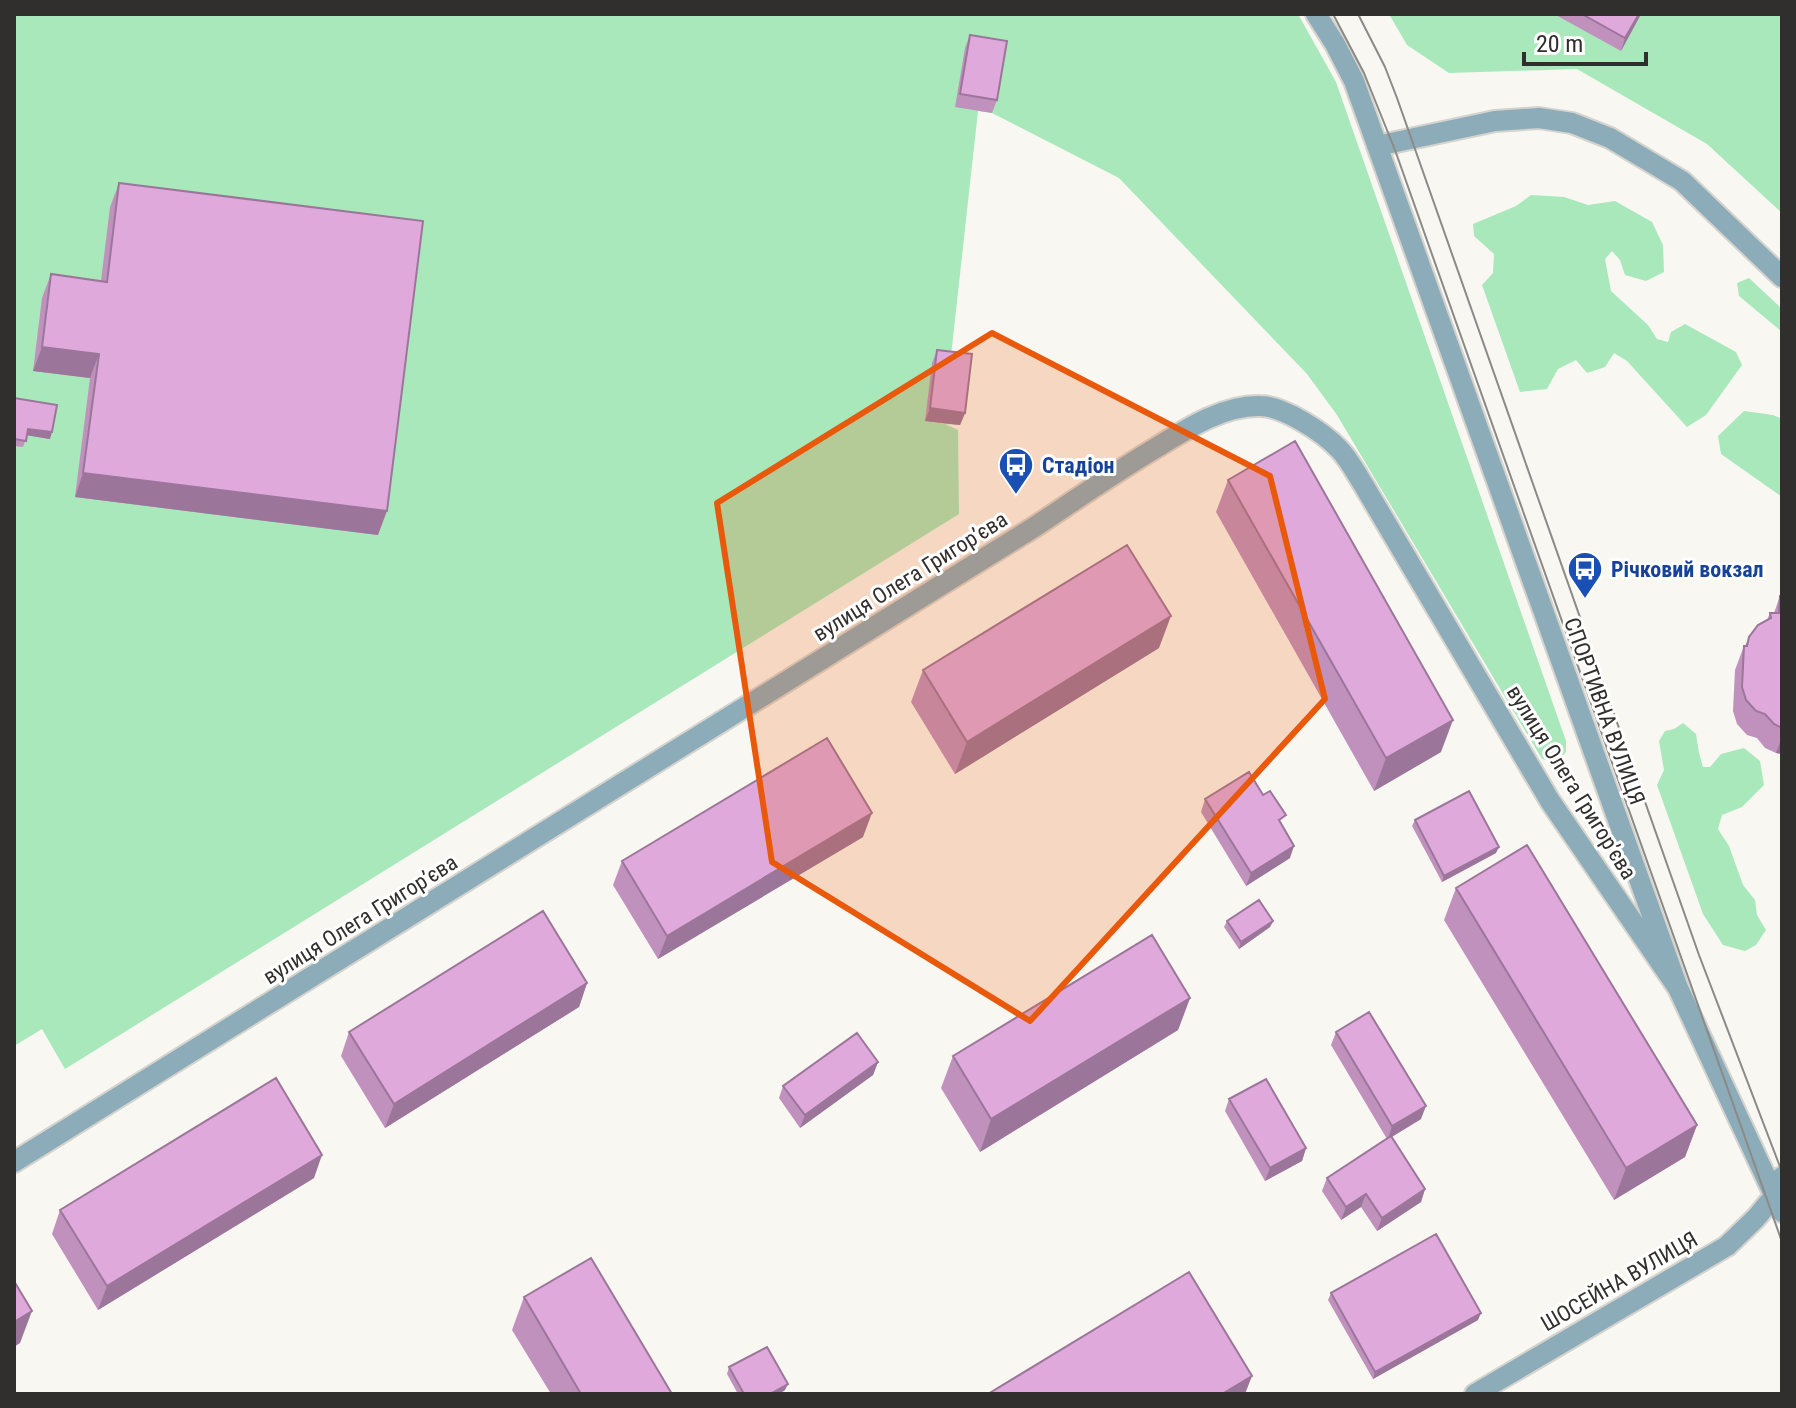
<svg xmlns="http://www.w3.org/2000/svg" width="1796" height="1408" viewBox="0 0 1796 1408" font-family="'Roboto Condensed',sans-serif">
<style>
.green{fill:#a8e8bb}
.lines{fill:none;stroke-linecap:round;stroke-linejoin:round}
.minor-casing{stroke:#d5d3ce;stroke-width:24}
.minor{stroke:#8cacba;stroke-width:20}
.tram{stroke:#8b8a86;stroke-width:2}
.wall{fill:#c091bd}
.shaded-wall{fill:#9c769a}
.building{fill:#dfa9dc;stroke:#9c769a;stroke-width:2}
.marked{fill:#e8590c;fill-opacity:0.2;stroke:#e8590c;stroke-width:6;stroke-linejoin:round}
.labels{text-anchor:middle;stroke-width:6;stroke-linejoin:round;paint-order:stroke}
.transit-label{font-size:22px;font-weight:bold;fill:#164399;stroke:#fff;text-anchor:start}
.street-label{font-size:22px;fill:#302f2d;stroke:#fff}
</style>
<rect width="100%" height="100%" fill="#f9f7f1"/>
<path class="green" d="M14 14H1298L1336 82 1566 741V752L1556 763 1542 759 1337 415 1307 374 1119 178 992 113 978 111 950 365 960 425 945 424 958 430 959 514 65 1069 42 1029 14 1046Z
M1389 14H1782V213L1707 144 1577 69 1449 73 1407 45Z
M1531 195 1564 197 1588 205 1615 201 1652 222 1663 245 1664 272 1646 281 1625 275 1620 260 1612 251 1605 259 1611 291 1648 325 1657 339 1668 342 1671 332 1685 324 1736 352 1742 365 1706 415 1687 427 1627 361 1614 353 1605 367 1587 373 1576 360 1558 369 1547 389 1520 392 1482 285 1493 273 1494 254 1474 236 1473 224 1516 206Z
M1749 278 1782 309V332L1739 296 1737 283Z
M1744 411 1773 415 1782 419V497L1721 454 1718 436Z
M1683 723 1696 734 1699 753 1703 767H1710L1721 754 1744 748 1760 761 1764 785 1742 807 1722 815 1718 829 1729 846 1743 885 1755 900 1757 915 1766 930 1756 945 1745 951 1723 945 1703 914 1657 785 1664 770 1659 741 1665 731 1674 729Z"/>
<g class="lines">
<defs>
<path id="minor" d="M1316 14 1335 44 1354 81 1678 988 1782 1212
M1377 146 1495 121 1539 118 1572 123 1610 138 1682 181 1782 277
M14 1162 1036 526C1075 500 1114 473 1154 449 1185 430 1222 405 1260 406 1283 406 1323 432 1339 449 1349 459 1356 473 1363 484L1550 801 1678 988
M1475 1394 1727 1246 1756 1218 1775 1195 1782 1177"/>
</defs>
<use href="#minor" class="minor-casing"/>
<use href="#minor" class="minor"/>
<path class="tram" d="M1333 14 1364 73 1395 150 1782 1242
M1358 14 1385 67 1397 98 1699 955 1782 1172"/>
</g>
<path class="wall" d="M1554 14H1641L1621 51Z
M970 35 997 100 992 113 955 107 965 48Z
M119 183 378 535 75 497 90 378 33 371 42 298 51 274 101 281 110 207Z
M937 350 965 413 960 425 925 421 932 363Z
M14 398 50 439 27 435 23 447 14 446Z
M1228 480 1441 752 1374 791 1216 512Z
M1780 596H1782V754L1776 753 1765 748 1757 738 1747 735 1737 724 1733 711 1735 670 1744 646H1745L1749 637 1767 620 1770 613H1774Z
M1159 648 955 774 911 702 923 670Z
M1205 799 1282 825 1290 858 1246 886 1201 812Z
M1415 820 1496 853 1442 882 1412 826Z
M863 837 658 959 613 885 622 861Z
M1456 888 1697 1125 1685 1157 1614 1200 1444 920Z
M1227 921H1273L1270 927 1239 949 1224 927Z
M587 983 579 1007 385 1128 341 1056 349 1032Z
M1190 998 1178 1030 980 1152 941 1088 953 1056Z
M1336 1032 1421 1119 1392 1137 1425 1189 1421 1202 1377 1231 1361 1207 1341 1220 1322 1191 1327 1178 1387 1139 1331 1045Z
M878 1062 873 1075 800 1128 779 1098 783 1086Z
M1229 1099 1306 1148 1302 1161 1265 1181 1225 1111Z
M314 1178 98 1310 52 1234 60 1210Z
M1331 1293 1478 1320 1373 1379 1328 1300Z
M524 1297 672 1394H551L512 1330Z
M729 1367 785 1390 779 1394H738L727 1374Z"/>
<path class="shaded-wall" d="M1639 14H1641L1621 51 1625 38Z
M42 347 99 354 90 378 33 371Z
M930 408 965 413 960 425 925 421Z
M28 429 52 432 50 439 25 435Z
M83 473 387 511 378 535 75 497Z
M1171 616 1159 648 955 774 967 742Z
M1453 720 1441 752 1374 791 1386 758Z
M1782 737V754L1776 753Z
M872 813 863 837 658 959 667 936Z
M1294 846 1290 858 1246 886 1251 873Z
M1499 847 1496 853 1442 882 1444 876Z
M1273 921 1270 927 1239 949 1241 942Z
M587 983 579 1007 385 1128 394 1104Z
M1190 998 1178 1030 980 1152 991 1119Z
M878 1062 873 1075 800 1128 805 1115Z
M1426 1106 1421 1119 1388 1139 1392 1126Z
M1697 1125 1685 1157 1614 1200 1626 1168Z
M1306 1148 1302 1161 1265 1181 1270 1168Z
M322 1155 314 1178 98 1310 107 1286Z
M1425 1189 1421 1202 1377 1231 1382 1218Z
M1366 1194 1361 1207 1341 1220 1346 1207Z
M32 1311 20 1343 14 1347V1322Z
M1481 1313 1478 1320 1373 1379 1375 1372Z
M1252 1376 1245 1394H1222Z
M788 1384 785 1390 779 1394H770Z"/>
<path class="building" d="M1582 14H1639L1625 38Z
M970 35 1007 41 997 100 960 94Z
M119 183 423 221 387 511 83 473 99 354 42 347 51 274 107 282Z
M937 350 972 354 965 413 930 408Z
M14 398 57 405 52 432 28 429 26 441 14 439Z
M1295 441 1453 720 1386 758 1228 480Z
M1127 545 1171 616 967 742 923 670Z
M1780 596H1782V728L1774 724 1765 714 1756 711 1746 700 1742 687 1744 646H1747L1749 637 1758 625 1771 618 1770 613H1779Z
M827 738 872 813 667 936 622 861Z
M1249 772 1263 795 1270 791 1286 815 1279 820 1294 846 1251 873 1205 799Z
M1469 791 1499 847 1444 876 1415 820Z
M1527 845 1697 1125 1626 1168 1456 888Z
M1259 900 1273 921 1241 942 1227 921Z
M543 911 587 983 394 1104 349 1032Z
M1152 935 1190 998 991 1119 953 1056Z
M1369 1012 1426 1106 1392 1126 1336 1032Z
M857 1033 878 1062 805 1115 783 1086Z
M276 1078 322 1155 107 1286 60 1210Z
M1266 1079 1306 1148 1270 1168 1229 1099Z
M1391 1136 1425 1189 1382 1218 1366 1194 1346 1207 1327 1178Z
M1436 1234 1481 1313 1375 1372 1331 1293Z
M591 1258 672 1394H581L524 1297Z
M1189 1272 1252 1376 1222 1394H988Z
M14 1281 32 1311 14 1322Z
M767 1347 788 1384 770 1394H744L729 1367Z"/>
<path class="marked" d="M992 333 1270 476 1325 699 1030 1021 772 862 717 503Z"/>
<defs>
<symbol id="bus-pin" viewBox="-11 -11 22 30"><path d="M0 17L-7.5 6A9.5 9.5 0 1 1 7.5 6Z" fill="#1a4fb4" stroke="#fff"/><path d="M-5-6H5V4H4V6H2V4H-2V6H-4V4H-5ZM-3.5-4V0h7V-4ZM-3.5 1.2v1.5H-2V1.2ZM2 1.2v1.5H3.5V1.2Z" fill="#fff"/></symbol>
</defs>
<g fill-rule="evenodd">
<use href="#bus-pin" x="996" y="445" width="40" height="54"/>
<use href="#bus-pin" x="1565" y="549" width="40" height="54"/>
</g>
<g class="labels">
<g class="transit-label">
<text x="1042" y="473">Стадіон</text>
<text x="1611" y="577">Річковий вокзал</text>
</g>
<g class="street-label">
<text transform="translate(910 576) rotate(-32)" y="8">вулиця Олега Григорʼєва</text>
<text transform="translate(1605 711) rotate(70)" y="8">СПОРТИВНА ВУЛИЦЯ</text>
<text transform="translate(1572 782) rotate(58)" y="8">вулиця Олега Григорʼєва</text>
<text transform="translate(360 919) rotate(-32)" y="8">вулиця Олега Григорʼєва</text>
<text transform="translate(1619 1281) rotate(-30)" y="8">ШОСЕЙНА ВУЛИЦЯ</text>
</g>
</g>
<rect width="1796" height="1408" fill="none" stroke="#302f2d" stroke-width="32"/>
<path d="M1524 52v12h122v-12" fill="none" stroke="#302f2d" stroke-width="4"/>
<text x="1536" y="52" font-size="24" fill="#302f2d" stroke="#ffffff" stroke-width="6" paint-order="stroke">20 m</text>
</svg>
